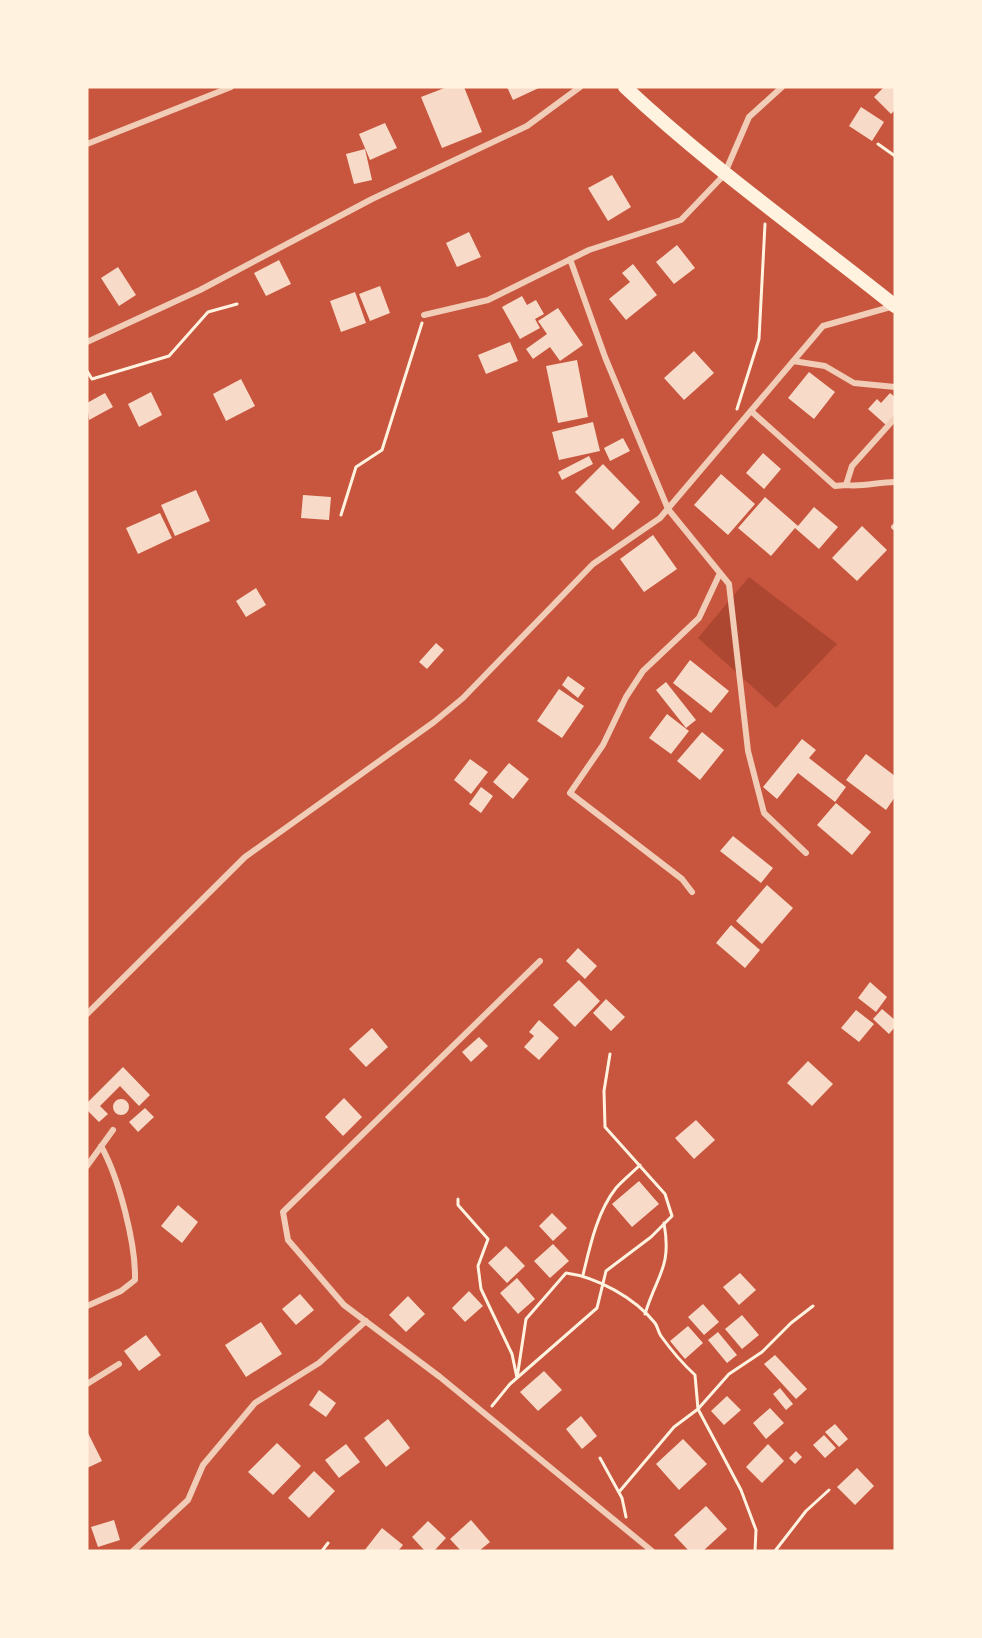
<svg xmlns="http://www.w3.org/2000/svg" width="982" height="1638" viewBox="0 0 982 1638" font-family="Cabin,sans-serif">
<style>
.green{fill:#ae4732}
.building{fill:#f7dbc8}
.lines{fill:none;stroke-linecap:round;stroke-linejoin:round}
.path{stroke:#fff3e0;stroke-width:3}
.minor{stroke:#f1ccb7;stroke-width:6}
.trunk{stroke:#fff3e0;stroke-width:14}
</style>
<rect width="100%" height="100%" fill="#c8553d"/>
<path class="green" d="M749 577 837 644 776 708 698 638Z"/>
<path class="building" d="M447 87H464L482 132 442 148 421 97Z
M507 87H541L513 100Z
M884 87H895V110L891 114 874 97Z
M861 107 884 122 872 141 849 126Z
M385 123 397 148 370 160 359 134Z
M365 149 372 180 354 184 346 154Z
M612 175 631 207 608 221 588 188Z
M469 232 481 257 457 267 446 243Z
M677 245 695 268 674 284 656 262Z
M279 260 291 284 266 296 254 273Z
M633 264 657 295 626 320 609 299 630 282 622 273Z
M118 267 136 295 119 306 101 278Z
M380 286 390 313 370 321 359 294Z
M355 292 366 323 341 332 330 301Z
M522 296 527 305 536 300 544 314 535 319 540 328 520 339 502 307Z
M558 308 583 345 560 361 550 347 533 359 526 349 547 334 538 321Z
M510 342 518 361 486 374 478 355Z
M694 351 714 373 684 400 664 378Z
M577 360 588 417 558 423 546 366Z
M809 372 835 392 814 419 788 398Z
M241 379 255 406 226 421 213 394Z
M151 392 162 415 139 427 128 404Z
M105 393 113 407 89 420 87 403Z
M890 393 895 397V416L886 425 868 409 877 399 881 403Z
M593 422 600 451 559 460 552 432Z
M623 438 630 451 610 461 604 448Z
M763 453 781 469 764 489 746 473Z
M589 456 593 464 562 480 558 472Z
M603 464 640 502 613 530 575 492Z
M721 474 755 504 728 535 694 505Z
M196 490 210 521 175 536 161 505Z
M303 495 331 497 329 520 301 518Z
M765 497 798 526 814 507 838 527 819 549 795 528 771 556 738 528Z
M160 513 172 538 138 554 126 528Z
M862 526 887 550 857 581 832 558Z
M653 535 677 569 644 592 620 559Z
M256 588 266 605 246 617 236 601Z
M436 643 444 650 427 669 419 662Z
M690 660 729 691 711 713 673 683Z
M568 676 585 688 578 698 562 685Z
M666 682 696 720 686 728 656 690Z
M559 689 584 706 562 738 537 721Z
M667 714 689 731 671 754 649 738Z
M702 732 724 750 700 780 677 761Z
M802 739 816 750 809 758 846 787 835 802 798 773 777 799 763 787Z
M866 754 895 776V797L886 810 846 780Z
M470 759 488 772 471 794 454 780Z
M509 763 529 779 513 799 493 782Z
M481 787 493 796 481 813 469 804Z
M836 803 871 832 852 855 817 825Z
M733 836 773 868 761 883 720 851Z
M767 885 793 908 762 944 736 921Z
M731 925 760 950 745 968 716 943Z
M578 948 597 966 585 979 566 961Z
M579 980 600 1001 575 1027 553 1005Z
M870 982 887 997 876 1012 858 998Z
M606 999 625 1017 611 1031 593 1013Z
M882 1009 895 1020V1027L889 1034 873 1019Z
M856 1010 874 1024 859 1042 841 1028Z
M539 1020 559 1038 539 1060 524 1047 534 1036 529 1032Z
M372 1028 388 1047 366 1067 349 1049Z
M479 1037 488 1046 471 1062 462 1052Z
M808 1061 833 1084 812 1106 787 1083Z
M123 1067 150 1095 139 1106 120 1086 100 1106 108 1114 99 1122 87 1110V1103Z
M344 1098 362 1117 343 1136 325 1117Z
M113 1107a8 8 0 1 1 16 0a8 8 0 1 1-16 0Z
M145 1108 154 1117 138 1132 129 1122Z
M696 1120 715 1140 694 1159 675 1138Z
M639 1181 659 1204 632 1227 612 1204Z
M178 1205 198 1222 182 1243 161 1226Z
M552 1213 567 1228 553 1241 539 1226Z
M553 1244 569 1261 550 1278 534 1261Z
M506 1246 525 1266 507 1283 488 1263Z
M740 1273 756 1290 739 1305 723 1287Z
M517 1278 535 1299 518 1314 500 1293Z
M469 1291 483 1306 465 1322 452 1308Z
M300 1294 314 1310 296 1325 282 1309Z
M408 1296 425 1314 406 1332 389 1315Z
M703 1304 719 1322 704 1335 688 1317Z
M742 1315 759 1335 742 1349 725 1329Z
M261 1322 282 1354 246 1377 225 1345Z
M688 1326 703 1343 685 1359 670 1341Z
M718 1332 737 1355 727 1363 708 1340Z
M146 1335 161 1355 139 1371 124 1351Z
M775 1355 807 1389 796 1399 764 1364Z
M544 1371 562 1390 538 1411 520 1392Z
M780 1388 793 1404 786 1410 773 1394Z
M319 1390 336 1403 326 1417 309 1405Z
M727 1396 741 1410 724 1425 711 1411Z
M770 1408 784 1423 766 1439 753 1423Z
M581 1416 597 1436 582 1449 566 1429Z
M388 1419 410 1448 386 1467 364 1438Z
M835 1424 848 1439 839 1447 825 1432Z
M87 1431 102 1461 87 1468Z
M824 1435 836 1448 825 1458 813 1445Z
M683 1439 707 1464 679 1490 656 1464Z
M277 1443 301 1466 273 1495 248 1472Z
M346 1444 360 1462 339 1478 325 1460Z
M768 1444 784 1461 762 1483 746 1467Z
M796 1451 802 1457 795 1464 789 1458Z
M857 1468 874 1486 855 1505 837 1487Z
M314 1471 335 1491 309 1518 288 1498Z
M706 1506 727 1529 703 1551H689L674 1535Z
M114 1520 120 1540 98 1547 91 1527Z
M471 1520 490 1542 479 1551H461L450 1539Z
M428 1521 446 1538 434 1551H425L412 1537Z
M382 1528 403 1545 398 1551H364Z"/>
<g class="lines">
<path class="path" d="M878 144 895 156
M87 371 92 379 169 356 208 312 237 304
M737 409 759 339 765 224
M341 515 356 467 382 450 422 323
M458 1199V1205L488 1239 478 1266 481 1289 512 1354 517 1378 526 1319 566 1273C597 1277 635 1298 655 1323 658 1327 658 1332 661 1336 671 1350 682 1363 695 1375L698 1409 741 1490 756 1530 755 1551
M583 1275C590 1246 597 1212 616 1188 623 1180 632 1173 640 1165
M645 1314C657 1274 672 1268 664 1223
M492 1406 510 1384 597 1308 606 1271 651 1237 672 1216 665 1194 605 1127 604 1091 610 1054
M600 1458 622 1498 626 1517
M619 1492 674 1427 698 1409 729 1374 762 1352 791 1323 813 1306
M322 1551 328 1543
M775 1551 806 1511 829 1490"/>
<path class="minor" d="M87 144 231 87
M570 259 605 357 668 509 729 584 748 751 764 813 806 853
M424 315 488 300 589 250 681 220 724 175 749 117 782 87
M87 342 200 290 372 199 527 126 580 87
M793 361 825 366 854 383 895 387
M751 411 835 486 846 485
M895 418 852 466 846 485C863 487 878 482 895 482
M894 527 895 526
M692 892 682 879 570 793 603 745 626 697 643 671 699 618 720 573
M540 961 283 1212 288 1240 344 1305 440 1377 652 1551
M87 1014 245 857 434 722 463 698 593 564 660 518 823 326 894 306
M87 1166 113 1130
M87 1306 121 1291 135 1280C136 1244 119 1178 101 1146
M87 1384 119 1364
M133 1551 188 1500 203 1465 255 1403 319 1363 366 1321"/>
<path class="trunk" d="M625 87C710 167 804 233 895 306"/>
</g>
<rect width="982" height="1638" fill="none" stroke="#fff3e0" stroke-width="177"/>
</svg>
